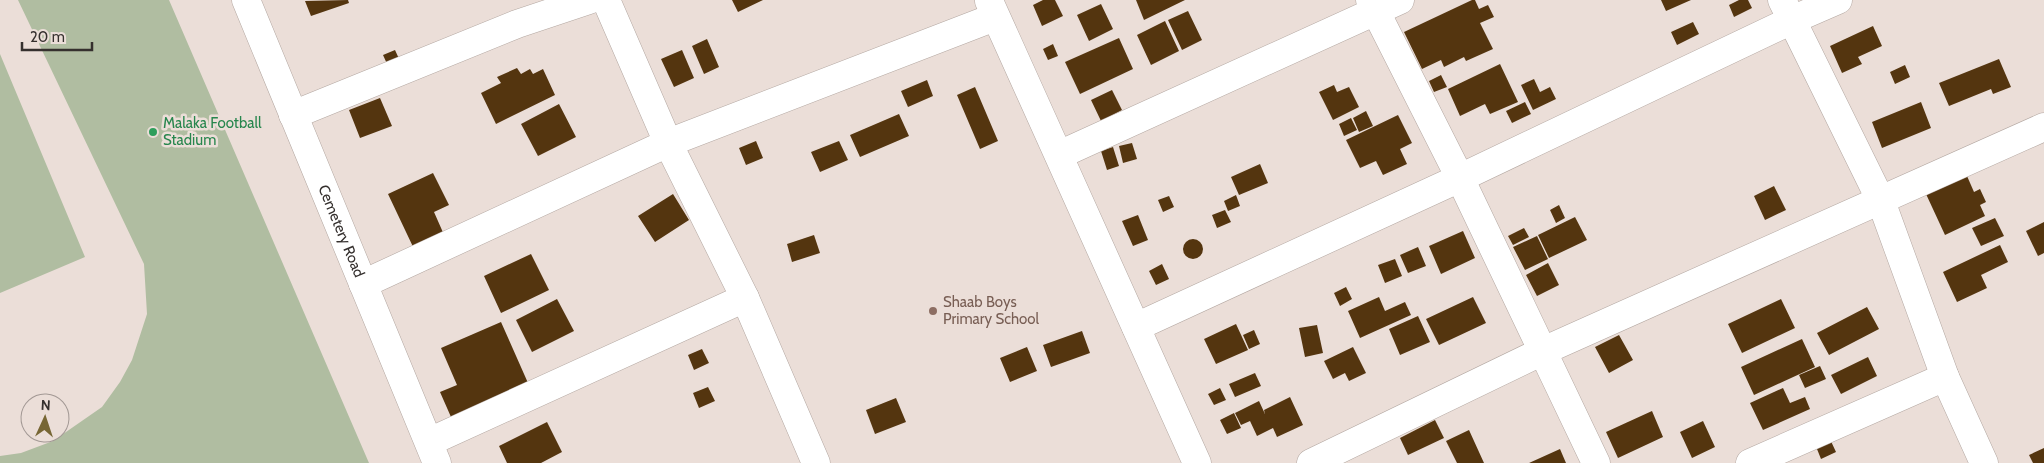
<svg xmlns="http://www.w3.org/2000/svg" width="2044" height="463" viewBox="0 0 2044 463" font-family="Cabin,sans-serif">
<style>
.green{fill:#b0bda1}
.building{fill:#54350f}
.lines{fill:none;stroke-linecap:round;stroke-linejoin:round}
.minor-casing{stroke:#b3a7a1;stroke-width:29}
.minor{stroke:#fff;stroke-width:28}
.leisure-dot{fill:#2e9e5b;stroke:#ebded8;stroke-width:2}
.education-dot{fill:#8d6e63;stroke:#ebded8;stroke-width:2}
.labels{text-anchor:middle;stroke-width:5;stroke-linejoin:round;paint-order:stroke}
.leisure-label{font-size:15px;fill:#27864d;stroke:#ebded8;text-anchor:start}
.street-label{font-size:15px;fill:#35302e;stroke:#ebded8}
.education-label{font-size:15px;fill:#785e54;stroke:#ebded8;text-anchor:start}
</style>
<rect width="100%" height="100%" fill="#ebded8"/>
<path class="green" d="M18 0H169L369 463H0V456L21 453 53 441 102 407 120 382 132 360 147 314 144 264Z
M0 54 85 257 0 293Z"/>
<path class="building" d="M348 0 349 3 311 16 305 1Z
M732 0H763L738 12Z
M1043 0H1055L1063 16 1042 26 1033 5Z
M1136 0H1185L1144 20Z
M1472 0H1475L1479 9 1488 5 1494 17 1480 23 1493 49 1466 61 1464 57 1444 67 1441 60 1422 69 1404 32Z
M1661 0H1691L1666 11Z
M1739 0H1748L1752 8 1734 17 1729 5Z
M1101 4 1113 29 1089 41 1077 15Z
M1188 11 1202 40 1182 50 1168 20Z
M1165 21 1179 51 1151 65 1137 35Z
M1693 22 1699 34 1677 45 1671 32Z
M1873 26 1882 46 1858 57 1862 64 1842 73 1830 46Z
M1119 38 1133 69 1080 94 1065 62Z
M707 39 719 67 704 74 692 46Z
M1053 44 1058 56 1048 60 1043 49Z
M395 50 400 61 388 66 383 55Z
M682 50 694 78 674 87 661 59Z
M1999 59 2011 87 1993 94 1991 89 1949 106 1939 83Z
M1500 64 1518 102 1490 114 1485 104 1460 116 1448 89Z
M1905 65 1910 77 1895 84 1890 72Z
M517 68 521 74 530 69 533 74 543 69 555 95 496 124 481 93 501 83 497 77Z
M1441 75 1447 87 1434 92 1429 81Z
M1534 79 1540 92 1550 87 1556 99 1533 110 1521 85Z
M927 80 933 96 908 107 901 91Z
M1334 85 1337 92 1349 87 1359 107 1333 120 1319 92Z
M975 87 998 141 980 149 957 95Z
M1112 90 1122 110 1101 121 1091 100Z
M380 98 392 126 360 138 349 110Z
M1525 102 1531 114 1512 123 1506 111Z
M1921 102 1931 128 1882 148 1872 122Z
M559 104 576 137 538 156 521 124Z
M1366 111 1373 126 1359 132 1353 118Z
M899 114 909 136 860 157 850 135Z
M1398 115 1412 143 1400 149 1407 164 1383 175 1376 161 1360 168 1346 140Z
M1351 118 1357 130 1344 136 1339 124Z
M756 141 763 158 746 165 739 148Z
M839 141 848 160 820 172 811 152Z
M1132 143 1137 159 1123 163 1119 146Z
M1113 147 1119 166 1107 170 1101 151Z
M1260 164 1268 183 1239 195 1231 177Z
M433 173 449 205 434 212 445 237 415 251 388 194Z
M1967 176 1974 192 1980 189 1986 202 1980 205 1985 216 1945 235 1926 194Z
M1774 186 1786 210 1765 220 1754 196Z
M673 194 689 220 655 242 638 216Z
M1236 195 1240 206 1228 211 1224 201Z
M1169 196 1174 207 1163 212 1158 200Z
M1559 205 1565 218 1556 223 1550 210Z
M1225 210 1231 222 1217 228 1212 215Z
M1138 215 1148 240 1133 246 1122 221Z
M1575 217 1587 240 1549 258 1538 235Z
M1995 218 2004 236 1981 246 1972 228Z
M2044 222V253L2038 256 2026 231Z
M1524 228 1529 237 1513 245 1508 236Z
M1463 231 1475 258 1441 274 1429 246Z
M814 235 820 253 792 262 787 244Z
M1537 236 1548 259 1525 270 1513 247Z
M1183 249a10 10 0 1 1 20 0a10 10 0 1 1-20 0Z
M2000 245 2008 262 1981 275 1987 288 1957 302 1943 272Z
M1418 247 1426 266 1408 273 1400 255Z
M531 254 549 290 501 313 484 276Z
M1395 259 1402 276 1385 283 1378 265Z
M1548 263 1559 285 1537 296 1526 275Z
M1162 264 1169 279 1156 285 1149 271Z
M1346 287 1352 299 1340 306 1334 293Z
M1379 297 1385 311 1405 302 1411 315 1360 338 1348 311Z
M1473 297 1486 323 1439 345 1426 319Z
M557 299 574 331 532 352 516 320Z
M1781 299 1795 328 1742 353 1728 324Z
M1867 307 1879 329 1829 355 1817 333Z
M1418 316 1430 342 1400 355 1389 329Z
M501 322 528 383 451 417 440 392 457 385 441 348Z
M1236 324 1248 350 1216 364 1204 339Z
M1317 325 1323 353 1305 357 1299 328Z
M1254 330 1260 344 1249 349 1243 335Z
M1082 331 1090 353 1051 367 1043 345Z
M1619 335 1633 360 1609 373 1595 347Z
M1802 339 1815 367 1754 395 1741 367Z
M1027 347 1037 371 1010 382 1000 358Z
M1353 347 1366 373 1349 381 1345 373 1333 379 1324 361Z
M702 349 709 363 694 370 688 355Z
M1868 357 1877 376 1841 394 1831 375Z
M1820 366 1826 379 1805 388 1799 375Z
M1255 373 1261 386 1235 397 1229 384Z
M708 387 715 401 699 408 693 393Z
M1220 388 1226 400 1214 405 1208 394Z
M1783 388 1790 403 1805 397 1810 409 1763 430 1750 403Z
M1290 397 1303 425 1277 437 1273 428 1257 436 1250 421 1241 425 1235 413 1259 401 1265 414 1264 410Z
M896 398 906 422 875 434 866 410Z
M1652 411 1663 437 1618 458 1606 432Z
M1234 413 1241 428 1227 434 1220 420Z
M1435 420 1444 438 1408 455 1400 438Z
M1703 421 1715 447 1692 458 1680 432Z
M547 422 562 452 541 463H507L499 446Z
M1469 430 1484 463H1457L1446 441Z
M1829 437 1836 452 1821 459 1815 444Z
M2044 448V463H2033L2029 455Z
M1560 449 1566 463H1529Z"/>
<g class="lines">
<defs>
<g id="minor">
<path id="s1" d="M246 0 437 463"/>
<path d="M606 0 668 143 745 298 816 463"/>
<path d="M1370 0 1460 178 1596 463"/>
<path d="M1782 0 1881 201 1945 377 1984 463"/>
<path d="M989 1 1197 463"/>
<path d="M293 115 517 24 589 0"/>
<path d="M1059 155 1400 0"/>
<path d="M363 284 668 143 995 17"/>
<path d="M1136 327 1460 178 1792 20 1838 0"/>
<path d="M429 442 745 298"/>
<path d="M1311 463 1543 351 2044 127"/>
<path d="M1750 463 1945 377"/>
</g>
</defs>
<use href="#minor" class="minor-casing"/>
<use href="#minor" class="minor"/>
</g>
<circle class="leisure-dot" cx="153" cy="132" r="5"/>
<circle class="education-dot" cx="933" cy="311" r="5"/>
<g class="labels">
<g class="leisure-label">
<text x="163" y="128">Malaka Football<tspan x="163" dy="17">Stadium</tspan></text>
</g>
<g class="street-label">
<text dy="5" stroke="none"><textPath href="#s1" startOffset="250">Cemetery Road</textPath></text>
</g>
<g class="education-label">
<text x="943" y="307">Shaab Boys<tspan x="943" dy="17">Primary School</tspan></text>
</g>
</g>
<g transform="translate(45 418) rotate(3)"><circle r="24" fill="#ebded8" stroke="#a29894"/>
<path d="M0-4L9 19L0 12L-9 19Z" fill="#776634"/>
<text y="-8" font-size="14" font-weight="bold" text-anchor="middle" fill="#35302e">N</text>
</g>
<path d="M22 42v8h70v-8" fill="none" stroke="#35302e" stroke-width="2.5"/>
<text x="30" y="42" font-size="15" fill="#35302e" stroke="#ebded8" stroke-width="4" paint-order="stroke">20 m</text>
</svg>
